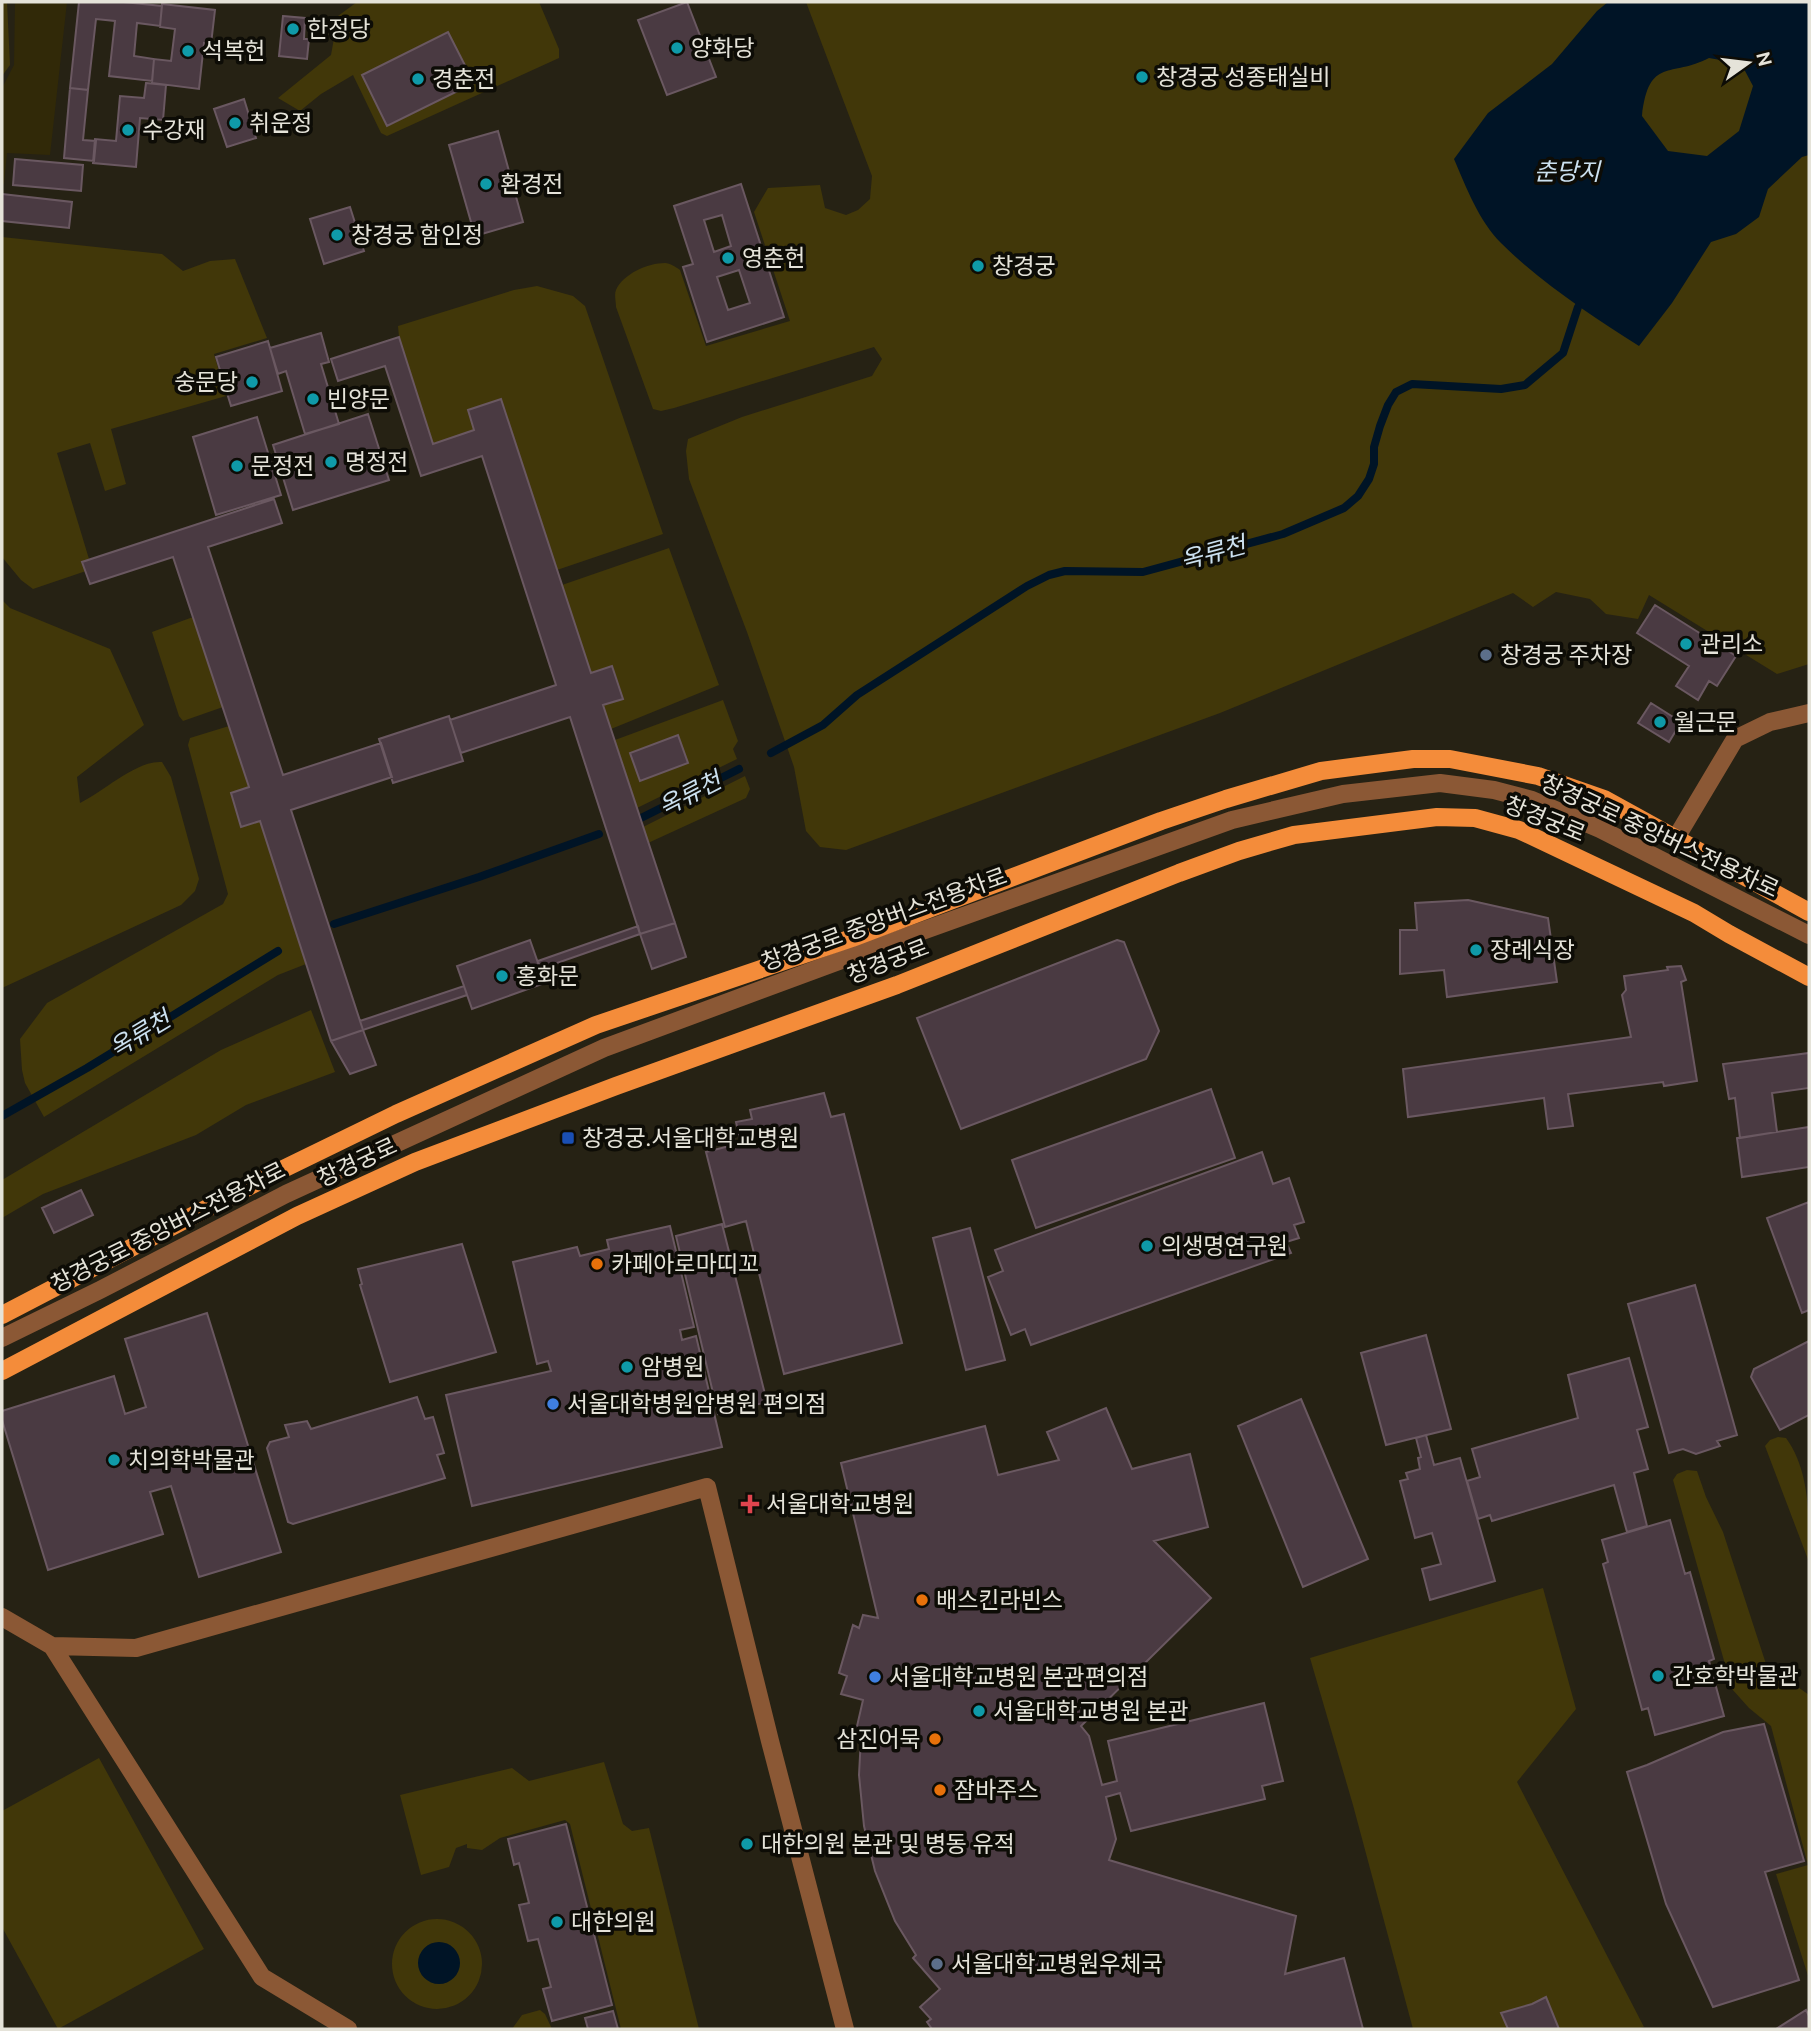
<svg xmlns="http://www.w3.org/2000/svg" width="1811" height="2031" viewBox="0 0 1811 2031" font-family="Ubuntu,'Noto Sans KR',sans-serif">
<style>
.green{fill:#413709}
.sand{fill:#312908}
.water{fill:#001426;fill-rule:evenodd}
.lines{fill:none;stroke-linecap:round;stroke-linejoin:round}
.stream{stroke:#001426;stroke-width:8}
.building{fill:#4a3a42;stroke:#6a5861;stroke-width:2;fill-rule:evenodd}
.minor{stroke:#8b5835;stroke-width:18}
.major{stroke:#f48c3a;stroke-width:18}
.culture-dot{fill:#0f9aa8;stroke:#0d0c06;stroke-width:2.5}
.service-dot{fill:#5c6f8a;stroke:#0d0c06;stroke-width:2.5}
.transit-dot{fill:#1a4fb4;stroke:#0d0c06;stroke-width:2.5}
.food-dot{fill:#e8710a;stroke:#0d0c06;stroke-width:2.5}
.shop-dot{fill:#3f7fe0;stroke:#0d0c06;stroke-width:2.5}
.health-dot{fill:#e0444e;stroke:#0d0c06;stroke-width:2.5}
.labels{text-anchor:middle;stroke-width:7;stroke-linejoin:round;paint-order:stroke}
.poi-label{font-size:23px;fill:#e5e3d9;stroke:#0d0c06;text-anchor:start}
.street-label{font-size:23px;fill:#e5e3d9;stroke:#0d0c06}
.water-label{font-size:24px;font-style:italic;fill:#cce1f0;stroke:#0d0c06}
</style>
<rect width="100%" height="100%" fill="#262214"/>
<path class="green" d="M2 2H7L10 65 2 76Z
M357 2H539L559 49V58L387 136 381 133 353 75 321 94 300 111 278 98 331 55 338 16Z
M806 2H1809V664L1777 674 1649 595 1638 619 1606 614 1590 599 1556 592 1533 607 1513 593 1220 713 846 850 820 847 806 831 794 767 747 632 689 479 686 451 688 439 742 417 872 376 882 359 874 347 674 408 661 411 653 409 616 307C616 301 614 295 616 290 623 274 648 263 665 263 670 263 676 267 680 270L706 346 790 321 754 212 768 188 820 185 825 208 846 215 858 210 870 199 872 176Z
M2 237 162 254 183 271 210 261 235 259 267 338 214 354 226 396 111 429 126 484 105 491 90 443 57 453 89 559 83 562 86 571 33 589 21 580 2 557Z
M537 286 573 296 585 306 663 534 557 570 501 399 468 410 474 430 433 444 399 337 398 326 514 290Z
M669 548 719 685 611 729 603 705 623 698 613 667 591 673 562 585Z
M2 600 10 608 110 649 144 725 77 777 80 803C103 792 137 760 162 762L171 777 199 879 195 891 181 905 2 988Z
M193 617 223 707 183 721 179 716 152 632Z
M723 700 738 741 733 749 737 759 637 808 615 740Z
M229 726 249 787 231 793 241 826 260 821 306 964 278 975 44 1117 25 1083 22 1070 20 1039 47 1003 223 904 228 894 188 745 190 738Z
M745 776 750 789 746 798 648 843 643 827Z
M311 1010 335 1072 246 1105 196 1135 43 1194 2 1218V1180L221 1050Z
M1778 1437 1786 1438C1811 1472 1809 1521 1809 1562L1765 1446 1770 1440Z
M1687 1470 1697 1471 1706 1497 1723 1532 1766 1664 1809 1695V1979L1776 1874 1808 1865 1771 1726 1749 1708 1732 1689 1673 1480 1677 1474Z
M1543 1588 1576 1709 1517 1782 1644 2027 1637 2029H1413L1353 1805 1310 1658Z
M99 1758 204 1949 58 2029 2 1927V1811Z
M604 1762 623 1824 632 1831 649 1828 699 2029H621L570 1824 565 1820 500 1838 482 1850 467 1848V1844L456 1848 449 1867 421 1875 400 1795 512 1768 529 1781Z
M392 1964a45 45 0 1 1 90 0a45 45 0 1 1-90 0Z
M540 2010 545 2014 552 2029H512L522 2015Z"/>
<path class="sand" d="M15 2H67L50 155 7 153 4 184H2V88L14 65Z"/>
<path class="water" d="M1608 2H1809V155L1802 157 1768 189 1759 217 1736 234 1711 242 1672 303 1639 346C1592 316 1541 283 1501 243 1479 221 1466 187 1454 159L1488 113 1552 64 1597 11ZM1709 58 1726 61 1744 69 1753 86 1739 131 1707 156 1668 151 1642 116C1649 56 1671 78 1709 58Z
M418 1963a21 21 0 1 1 42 0a21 21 0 1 1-42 0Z"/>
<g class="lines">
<path class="stream" d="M771 753 823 725 857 695 1027 586 1049 575 1065 571 1143 572 1283 534 1344 508 1358 496 1369 479 1374 464V447L1380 426 1388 405 1396 392 1412 384 1501 389 1525 385 1563 353 1578 307
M641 818 739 769
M334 924 479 877 599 834
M2 1116 87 1068 278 951"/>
</g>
<path class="building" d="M79 2H123L162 6 160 26 137 23 134 56 154 59 152 81 109 76 115 21 96 19 88 90 70 88Z
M687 2 716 77 667 95 638 20Z
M162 4 215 10 211 44 204 43 199 89 152 83 154 59 171 61 175 29 160 27Z
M283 16 305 18 304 39H309L307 59 279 56Z
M448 32 474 83 387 126 362 75Z
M146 83 166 85 163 120 140 118 136 167 93 163 95 139 116 141 120 96 144 98Z
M70 88 88 90 83 140 96 141 94 161 64 158Z
M244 99 256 138 227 147 214 109Z
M498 131 523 222 475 236 449 145Z
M15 159 83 165 81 191 13 185Z
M741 184 784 317 707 342 683 267 693 264 674 206ZM722 215 731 246 714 252 704 220ZM739 270 750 303 728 310 717 277Z
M2 194 72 202 69 228 2 221Z
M350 207 364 251 324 264 310 219Z
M321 333 329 362 321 364 339 424 305 434 286 371 278 374 270 348Z
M399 337 433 444 474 430 468 410 501 399 591 673 612 666 623 699 603 705 675 923 640 934 570 717 461 753 450 720 556 685 482 456 421 476 385 366 338 381 331 359Z
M268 341 282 391 231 406 216 357Z
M368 414 389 480 293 510 273 445Z
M257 417 281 495 216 515 193 437Z
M274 499 282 523 208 547 283 775 381 743 392 777 291 810 363 1030 331 1041 260 821 241 827 231 793 249 787 173 557 90 584 82 562Z
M1655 605 1736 656 1717 686 1709 681 1698 700 1676 686 1689 666 1637 633Z
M1651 703 1681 722 1669 742 1638 723Z
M449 716 463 761 393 783 379 739Z
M678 735 688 763 640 781 630 753Z
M1468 900 1548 918 1557 982 1447 997 1444 970 1400 974V930H1417L1415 903Z
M675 923 686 957 652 969 640 934Z
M638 926 640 934 540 969 538 961Z
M530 940 545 983 472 1009 457 966Z
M1117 940 1124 942 1159 1031 1146 1059 961 1129 917 1018Z
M1681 966 1686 980 1681 982 1697 1081 1664 1086 1663 1082 1568 1094 1573 1126 1548 1129 1544 1098 1408 1117 1403 1069 1631 1037 1622 995 1626 990 1624 976 1668 970 1667 967Z
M464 986 467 995 363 1030 360 1021Z
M363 1030 376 1065 350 1074 331 1041Z
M1809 1053V1088L1772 1093 1777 1132 1740 1138 1735 1098 1729 1099 1723 1064Z
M1211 1089 1235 1158 1036 1228 1012 1160Z
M824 1093 831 1117 844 1114 902 1343 784 1374 746 1221 725 1227 706 1152 741 1143 736 1122 752 1119 750 1110Z
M1809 1127V1167L1742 1177 1737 1138Z
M1262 1152 1273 1184 1289 1178 1304 1222 1294 1225 1299 1238 1286 1242 1291 1253 1031 1345 1025 1329 1011 1335 988 1277 1003 1271 995 1250Z
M81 1190 93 1215 54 1233 42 1208Z
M1809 1202V1310L1802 1313 1767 1218Z
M722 1224 767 1402 718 1414 676 1236Z
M670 1226 694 1327 680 1330 682 1340 696 1336 722 1447 472 1506 446 1395 551 1371 548 1361 537 1364 513 1262 577 1247 580 1256 609 1249 607 1240Z
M970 1228 1005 1360 966 1370 933 1238Z
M462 1244 496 1352 390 1382 360 1285 362 1284 358 1269Z
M1695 1285 1737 1435 1717 1441 1720 1446 1696 1454 1683 1449 1669 1453 1628 1304Z
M207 1313 281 1552 199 1577 171 1486 150 1492 163 1534 48 1570 2 1420V1411L114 1376 125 1414 146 1407 125 1339Z
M1426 1335 1451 1429 1386 1445 1361 1353Z
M1809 1341V1415L1780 1430 1751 1377 1754 1369Z
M1629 1358 1648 1427 1637 1430 1648 1469 1634 1473 1647 1526 1627 1532 1614 1485 1492 1521 1490 1515 1478 1519 1467 1481 1480 1477 1472 1449 1578 1418 1568 1375Z
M417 1397 425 1419 433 1417 444 1453 437 1455 445 1478 293 1524 288 1522 267 1448 270 1442 289 1437 285 1425 307 1421 311 1429Z
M1301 1399 1368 1559 1303 1587 1238 1426Z
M1106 1408 1132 1469 1190 1454 1208 1527 1154 1541 1211 1598 1081 1726 1089 1736 1102 1785 1117 1781 1108 1741 1264 1703 1283 1781 1262 1786 1265 1799 1131 1831 1120 1793 1106 1797 1116 1839 1109 1860 1296 1916 1285 1974 1344 1958 1363 2029H932L927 2022 931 2019 920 2007 940 1989 913 1958 916 1955 895 1921 875 1871 864 1826 859 1775 861 1737 855 1735 863 1700 841 1694 847 1676 839 1673 853 1625 859 1628 863 1615 878 1618 841 1463 985 1426 998 1475 1059 1460 1047 1432Z
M1426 1435 1434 1465 1460 1458 1495 1581 1430 1600 1422 1569 1441 1564 1432 1533 1415 1538 1400 1481 1408 1479 1406 1473 1420 1469 1418 1458 1421 1457 1416 1438Z
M1670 1520 1685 1574 1690 1572 1714 1659 1709 1661 1724 1716 1655 1735 1648 1708 1642 1710 1603 1564 1608 1562 1602 1540Z
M1764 1724 1804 1861 1765 1872 1799 1980 1713 2007 1666 1904 1627 1772 1647 1765 1723 1732Z
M566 1824 612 2005 552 2021 543 1989 551 1987 538 1939 528 1941 519 1905 529 1903 519 1863 514 1865 508 1839Z
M1546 1997 1559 2029H1508L1501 2013 1532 2004Z
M1806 2010 1809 2016V2029H1776Z
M613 2011 618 2029H588L585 2018Z"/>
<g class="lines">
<path class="minor" d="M1676 838 1735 739 1770 722 1809 713
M2 1338 100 1290 286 1194 604 1048 855 955 1232 820 1343 794 1440 783 1494 790 1532 800 1600 829 1809 935
M2 1617 52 1646 262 1977 348 2029
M52 1646 136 1648 707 1487 770 1741 845 2029"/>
<path class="major" d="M2 1315 277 1172 396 1114 596 1025 852 938 1161 821 1226 799 1321 771 1413 759H1450L1538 776 1604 799 1809 912
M2 1371 297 1216 415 1162 616 1086 897 985 1179 873 1239 851 1294 835 1437 817 1475 818 1519 830 1694 913 1729 934 1809 977"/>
</g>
<g class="culture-dot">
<circle cx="293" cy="29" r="7"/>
<circle cx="677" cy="48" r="7"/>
<circle cx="188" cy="51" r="7"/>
<circle cx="1142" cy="77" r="7"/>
<circle cx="418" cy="79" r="7"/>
<circle cx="235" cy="123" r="7"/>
<circle cx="128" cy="130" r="7"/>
<circle cx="486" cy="184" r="7"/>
<circle cx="337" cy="235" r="7"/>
<circle cx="728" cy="258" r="7"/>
<circle cx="978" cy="266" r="7"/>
<circle cx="252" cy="382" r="7"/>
<circle cx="313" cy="399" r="7"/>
<circle cx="331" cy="462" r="7"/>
<circle cx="237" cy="466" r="7"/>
<circle cx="1686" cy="644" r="7"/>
<circle cx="1660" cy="722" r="7"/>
<circle cx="1476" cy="950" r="7"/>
<circle cx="502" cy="976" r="7"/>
<circle cx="1147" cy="1246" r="7"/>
<circle cx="627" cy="1367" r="7"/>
<circle cx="114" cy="1460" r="7"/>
<circle cx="1658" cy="1676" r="7"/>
<circle cx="979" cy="1711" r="7"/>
<circle cx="747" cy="1844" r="7"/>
<circle cx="557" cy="1922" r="7"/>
</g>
<g class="service-dot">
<circle cx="1486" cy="655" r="7"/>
<circle cx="937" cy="1964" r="7"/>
</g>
<rect class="transit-dot" x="561" y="1131" width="14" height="14" rx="3.5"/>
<g class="food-dot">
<circle cx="597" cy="1264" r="7"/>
<circle cx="922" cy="1600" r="7"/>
<circle cx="935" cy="1739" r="7"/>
<circle cx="940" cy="1790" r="7"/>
</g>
<g class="shop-dot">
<circle cx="553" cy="1404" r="7"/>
<circle cx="875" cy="1677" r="7"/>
</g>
<path class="health-dot" d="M746.5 1493.5h7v7h7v7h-7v7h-7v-7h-7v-7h7z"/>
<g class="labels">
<g class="poi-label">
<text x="307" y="37">한정당</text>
<text x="691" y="56">양화당</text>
<text x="202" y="59">석복헌</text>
<text x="1156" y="85">창경궁 성종태실비</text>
<text x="432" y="87">경춘전</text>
<text x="249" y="131">취운정</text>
<text x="142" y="138">수강재</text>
<text x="500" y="192">환경전</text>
<text x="351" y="243">창경궁 함인정</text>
<text x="742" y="266">영춘헌</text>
<text x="992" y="274">창경궁</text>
<text x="238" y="390" text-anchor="end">숭문당</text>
<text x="327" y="407">빈양문</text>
<text x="345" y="470">명정전</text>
<text x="251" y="474">문정전</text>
<text x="1700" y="652">관리소</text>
<text x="1500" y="663">창경궁 주차장</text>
<text x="1674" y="730">월근문</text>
<text x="1490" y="958">장례식장</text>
<text x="516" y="984">홍화문</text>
<text x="582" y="1146">창경궁.서울대학교병원</text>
<text x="1161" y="1254">의생명연구원</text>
<text x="611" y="1272">카페아로마띠꼬</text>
<text x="641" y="1375">암병원</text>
<text x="567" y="1412">서울대학병원암병원 편의점</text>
<text x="128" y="1468">치의학박물관</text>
<text x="766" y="1512">서울대학교병원</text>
<text x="936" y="1608">배스킨라빈스</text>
<text x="1672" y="1684">간호학박물관</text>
<text x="889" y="1685">서울대학교병원 본관편의점</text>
<text x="993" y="1719">서울대학교병원 본관</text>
<text x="921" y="1747" text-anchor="end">삼진어묵</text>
<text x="954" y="1798">잠바주스</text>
<text x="761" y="1852">대한의원 본관 및 병동 유적</text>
<text x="571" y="1930">대한의원</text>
<text x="951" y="1972">서울대학교병원우체국</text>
</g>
<g class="street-label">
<text transform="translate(1545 819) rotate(22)" y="8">창경궁로</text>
<text transform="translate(1660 836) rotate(25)" y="8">창경궁로 중앙버스전용차로</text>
<text transform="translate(884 919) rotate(-20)" y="8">창경궁로 중앙버스전용차로</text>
<text transform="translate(888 961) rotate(-21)" y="8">창경궁로</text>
<text transform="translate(357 1162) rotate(-25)" y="8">창경궁로</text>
<text transform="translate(168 1227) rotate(-27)" y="8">창경궁로 중앙버스전용차로</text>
</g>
<g class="water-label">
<text x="1567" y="180">춘당지</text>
<text transform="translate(1213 553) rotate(-15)" y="8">옥류천</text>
<text transform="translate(690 794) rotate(-27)" y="8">옥류천</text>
<text transform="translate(140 1034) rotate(-31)" y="8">옥류천</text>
</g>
</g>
<rect width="1811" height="2031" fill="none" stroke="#e5e3d9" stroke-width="7"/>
<g transform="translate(1748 63) rotate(76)" stroke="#0d0c06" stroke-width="5" paint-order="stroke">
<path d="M0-5L12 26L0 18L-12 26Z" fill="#e5e3d9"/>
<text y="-10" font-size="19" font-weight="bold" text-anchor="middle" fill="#e5e3d9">N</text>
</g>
</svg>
